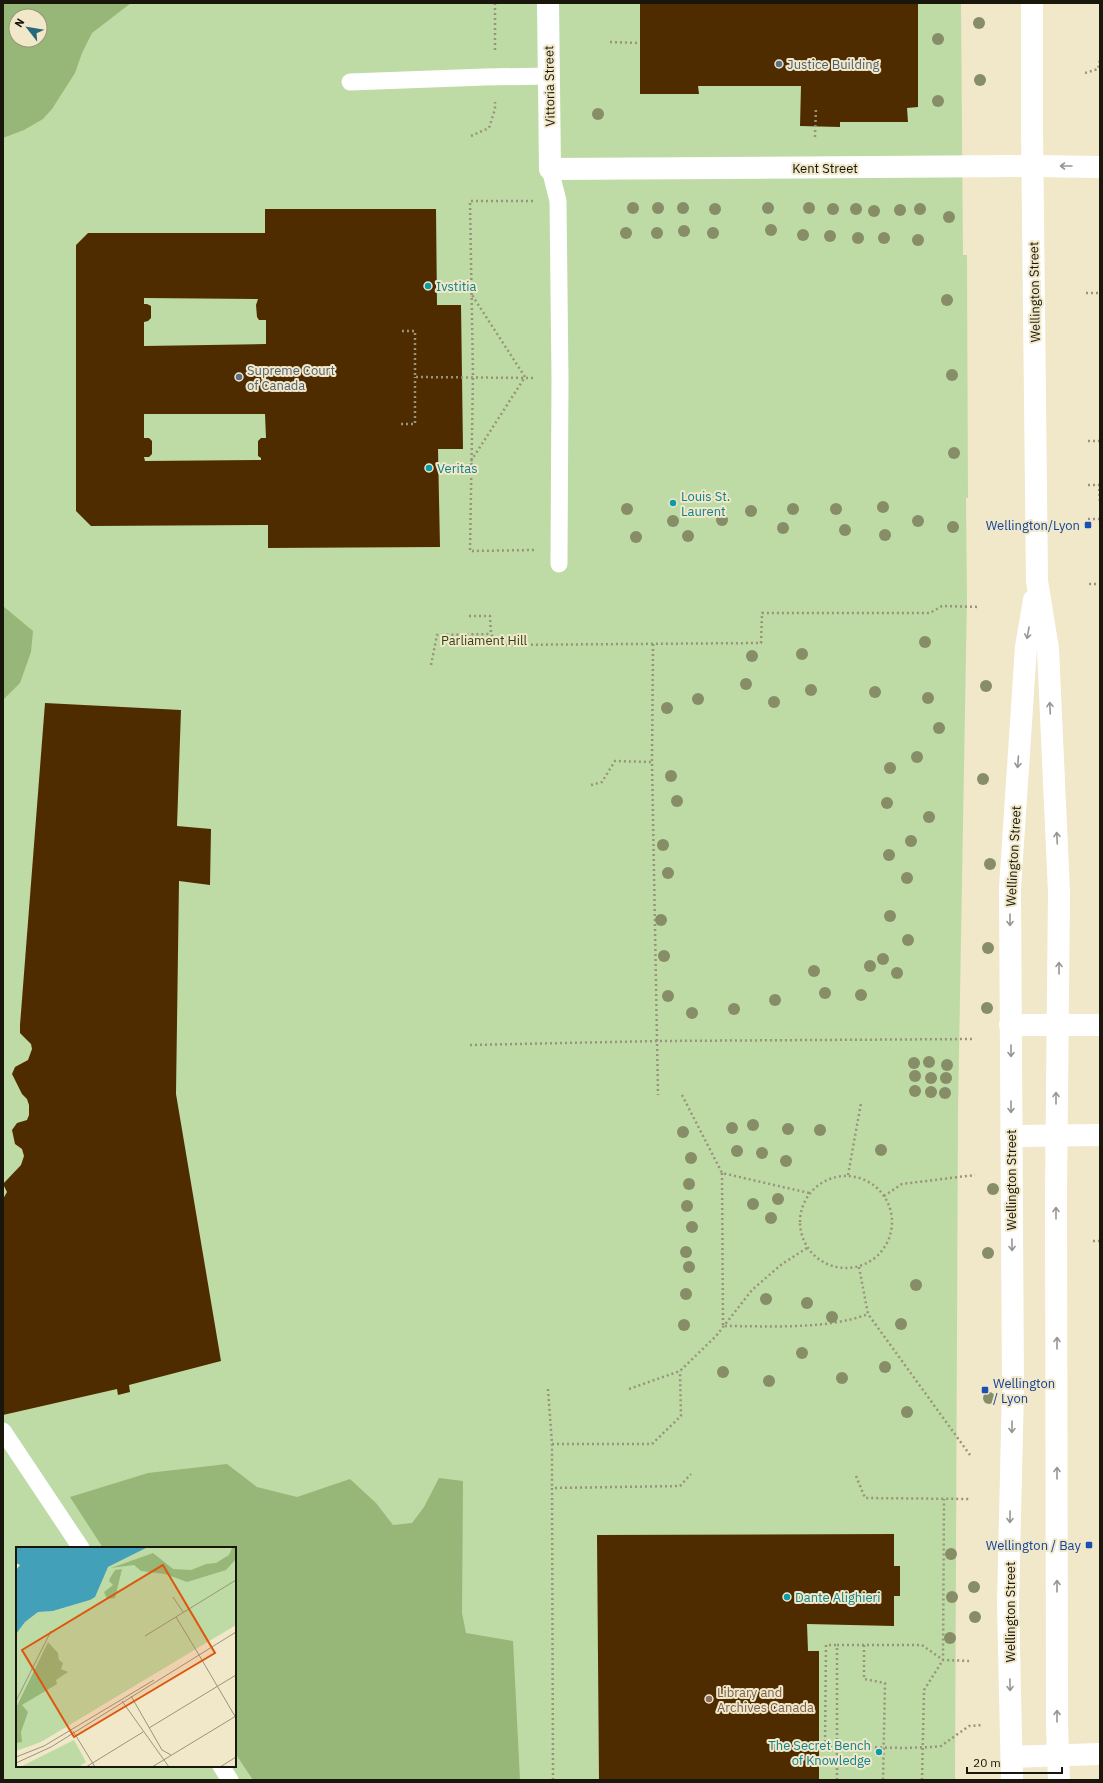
<svg xmlns="http://www.w3.org/2000/svg" width="1103" height="1783" viewBox="0 0 1103 1783" font-family="'IBM Plex Sans',sans-serif">
<style>
.green{fill:#bedba5;fill-rule:evenodd}
.forest{fill:#97b778;fill-rule:evenodd}
.building{fill:#4f2c00;fill-rule:evenodd}
.lines{fill:none;stroke-linecap:round;stroke-linejoin:round}
.path{stroke:#99937c;stroke-width:2.5;stroke-dasharray:2 3;stroke-linecap:butt}
.lane{stroke:#fff;stroke-width:17}
.street{stroke:#fff;stroke-width:22}
.secondary{stroke:#fff;stroke-width:22}
.primary{stroke:#fff;stroke-width:22}
.tree{fill:#868d67}
.oneway{stroke:#989691}
.service-dot{fill:#5c6f8a;stroke:#f1e8c9;stroke-width:1.5}
.culture-dot{fill:#0f9aa8;stroke:#f1e8c9;stroke-width:1.5}
.transit-dot{fill:#1a4fb4;stroke:#f1e8c9;stroke-width:1.5}
.education-dot{fill:#8d6e63;stroke:#f1e8c9;stroke-width:1.5}
.labels{text-anchor:middle;stroke-width:4;stroke-linejoin:round;paint-order:stroke}
.service-label{font-size:13px;fill:#4e5e75;stroke:#f1e8c9;text-anchor:start}
.street-label{font-size:13px;fill:#19160b;stroke:#f1e8c9}
.culture-label{font-size:13px;fill:#0d838f;stroke:#f1e8c9;text-anchor:start}
.transit-label{font-size:13px;fill:#164399;stroke:#f1e8c9;text-anchor:end}
.park-label{font-size:13px;fill:#2e4316;stroke:#f1e8c9}
.education-label{font-size:13px;fill:#785e54;stroke:#f1e8c9;text-anchor:start}
.inset-river{fill:none;stroke:#42a1b8;stroke-width:2}
.inset-road{fill:none;stroke:#9b947d;stroke-width:1}
.view{fill:#de560c;fill-opacity:0.15;stroke:#de560c;stroke-width:2}
.inset-edge{fill:none;stroke:#19160b;stroke-width:2}
</style>
<rect width="100%" height="100%" fill="#f1e8c9"/>
<path class="green" d="M3 3H961L963 255H967L968 498H966L967 597 958 1111 955 1780H3ZM16 16H40V40H16ZM17 1548H235V1766H17Z"/>
<path class="forest" d="M3 3H131L92 33 82 53 75 73 52 109 43 119 24 130 3 138ZM16 16H40V40H16Z
M3 606 33 631 31 652 20 683 3 700Z
M227 1464 257 1487 297 1497 350 1479 376 1503 393 1525 412 1523 424 1507 439 1478 463 1481 462 1613 466 1633 513 1641 520 1780H253L235 1753V1548H103L70 1497 148 1473Z"/>
<path class="building" d="M640 3H918V107L907 108 908 122H840V127L800 126 801 86H698L699 94H640Z
M265 209H436L437 305H461L463 449H438L440 547 268 548V525L91 526 76 511V245L88 233H265ZM144 298 258 299 256 305 257 317 259 320H266V344L144 346V322L148 321 151 318V306L147 304H144ZM144 414H265L266 438H261L258 441V456L261 458V460L145 461 144 457H149L152 454V441L149 438H144Z
M45 703 181 710 177 826 211 829 210 885 179 881 176 1094 221 1361 129 1385 130 1392 118 1395 117 1389 3 1415V1199L7 1192 3 1184 21 1165 24 1156 22 1149 15 1144 12 1130 17 1123 27 1120 29 1115V1105L27 1099 22 1094 12 1074 15 1067 28 1060 32 1049 31 1044 20 1033V1025Z
M894 1534V1566H900V1596H894V1626L807 1624 808 1651H819V1780H599L597 1535Z"/>
<g class="lines">
<path class="path" d="M495 3V53
M610 42 640 43
M1085 73 1098 69 1100 60
M471 136 489 128 495 109V102
M815 137 816 107
M533 201H470L473 376 470 551 535 550
M1086 293H1100
M402 331H415V377L535 378
M401 424H415V377
M1088 441H1100
M471 461 525 377 472 295
M1088 485H1099L1100 503
M1088 519H1100
M1089 584H1100
M469 616H490L491 634 498 645 761 643 762 613H930L942 606 980 607
M653 644 652 762 658 1095
M431 665 437 635 491 634
M591 785 602 782 615 761 652 762
M470 1045 658 1041 975 1039
M682 1095 722 1173 809 1193
M722 1173 723 1326C768 1326 827 1330 868 1314
M848 1175 861 1103
M800 1222a46 46 0 1 1 92 0a46 46 0 1 1-92 0Z
M884 1196 902 1184 975 1175
M1093 1241H1100
M859 1267 868 1314 970 1455
M548 1389 552 1444V1488
M629 1389 680 1371 716 1336 752 1290 782 1264 807 1248
M552 1444H652L681 1416 680 1371
M856 1476 865 1498 970 1499
M864 1645V1679L885 1683 883 1780
M819 1746H825L826 1645H837
M825 1746 904 1748 932 1747 941 1746 969 1726 983 1725
M553 1780 552 1488 680 1486 691 1474
M837 1780V1645H922L943 1660 969 1661
M922 1780 924 1690 943 1660 944 1499"/>
<path class="lane" d="M350 82 485 77 549 76
M550 169 558 201 560 379 559 564
M3 1431 81 1548
M221 1766 230 1780"/>
<path class="street" d="M548 3 550 169 1032 166"/>
<path class="secondary" d="M1032 166 1100 167
M1010 1025H1100
M1011 1136 1100 1135
M1012 1757 1100 1754"/>
<path class="primary" d="M1032 3V127L1037 581 1048 649 1059 892 1056 1195 1057 1725 1059 1780
M1012 1780 1008 1604 1013 1388 1010 888 1026 647 1034 600"/>
</g>
<g class="tree">
<circle cx="979" cy="23" r="6"/>
<circle cx="938" cy="39" r="6"/>
<circle cx="980" cy="80" r="6"/>
<circle cx="938" cy="101" r="6"/>
<circle cx="598" cy="114" r="6"/>
<circle cx="633" cy="208" r="6"/>
<circle cx="658" cy="208" r="6"/>
<circle cx="683" cy="208" r="6"/>
<circle cx="768" cy="208" r="6"/>
<circle cx="809" cy="208" r="6"/>
<circle cx="715" cy="209" r="6"/>
<circle cx="833" cy="209" r="6"/>
<circle cx="856" cy="209" r="6"/>
<circle cx="920" cy="209" r="6"/>
<circle cx="900" cy="210" r="6"/>
<circle cx="874" cy="211" r="6"/>
<circle cx="949" cy="217" r="6"/>
<circle cx="771" cy="230" r="6"/>
<circle cx="684" cy="231" r="6"/>
<circle cx="626" cy="233" r="6"/>
<circle cx="657" cy="233" r="6"/>
<circle cx="713" cy="233" r="6"/>
<circle cx="803" cy="235" r="6"/>
<circle cx="830" cy="236" r="6"/>
<circle cx="858" cy="238" r="6"/>
<circle cx="884" cy="238" r="6"/>
<circle cx="918" cy="240" r="6"/>
<circle cx="947" cy="300" r="6"/>
<circle cx="952" cy="375" r="6"/>
<circle cx="954" cy="453" r="6"/>
<circle cx="883" cy="507" r="6"/>
<circle cx="627" cy="509" r="6"/>
<circle cx="793" cy="509" r="6"/>
<circle cx="836" cy="509" r="6"/>
<circle cx="751" cy="511" r="6"/>
<circle cx="722" cy="520" r="6"/>
<circle cx="673" cy="521" r="6"/>
<circle cx="918" cy="521" r="6"/>
<circle cx="953" cy="527" r="6"/>
<circle cx="783" cy="528" r="6"/>
<circle cx="845" cy="530" r="6"/>
<circle cx="885" cy="535" r="6"/>
<circle cx="688" cy="536" r="6"/>
<circle cx="636" cy="537" r="6"/>
<circle cx="925" cy="642" r="6"/>
<circle cx="802" cy="654" r="6"/>
<circle cx="752" cy="656" r="6"/>
<circle cx="746" cy="684" r="6"/>
<circle cx="986" cy="686" r="6"/>
<circle cx="811" cy="690" r="6"/>
<circle cx="875" cy="692" r="6"/>
<circle cx="928" cy="698" r="6"/>
<circle cx="698" cy="699" r="6"/>
<circle cx="774" cy="702" r="6"/>
<circle cx="667" cy="708" r="6"/>
<circle cx="939" cy="728" r="6"/>
<circle cx="917" cy="757" r="6"/>
<circle cx="890" cy="768" r="6"/>
<circle cx="671" cy="776" r="6"/>
<circle cx="983" cy="779" r="6"/>
<circle cx="677" cy="801" r="6"/>
<circle cx="887" cy="803" r="6"/>
<circle cx="929" cy="817" r="6"/>
<circle cx="911" cy="841" r="6"/>
<circle cx="663" cy="845" r="6"/>
<circle cx="889" cy="855" r="6"/>
<circle cx="990" cy="864" r="6"/>
<circle cx="668" cy="873" r="6"/>
<circle cx="907" cy="878" r="6"/>
<circle cx="890" cy="916" r="6"/>
<circle cx="661" cy="920" r="6"/>
<circle cx="908" cy="940" r="6"/>
<circle cx="988" cy="948" r="6"/>
<circle cx="664" cy="956" r="6"/>
<circle cx="883" cy="959" r="6"/>
<circle cx="870" cy="966" r="6"/>
<circle cx="814" cy="971" r="6"/>
<circle cx="897" cy="973" r="6"/>
<circle cx="825" cy="993" r="6"/>
<circle cx="861" cy="995" r="6"/>
<circle cx="668" cy="996" r="6"/>
<circle cx="775" cy="1000" r="6"/>
<circle cx="987" cy="1008" r="6"/>
<circle cx="734" cy="1009" r="6"/>
<circle cx="692" cy="1013" r="6"/>
<circle cx="929" cy="1062" r="6"/>
<circle cx="914" cy="1063" r="6"/>
<circle cx="947" cy="1065" r="6"/>
<circle cx="915" cy="1076" r="6"/>
<circle cx="931" cy="1078" r="6"/>
<circle cx="946" cy="1078" r="6"/>
<circle cx="915" cy="1091" r="6"/>
<circle cx="931" cy="1092" r="6"/>
<circle cx="945" cy="1093" r="6"/>
<circle cx="753" cy="1125" r="6"/>
<circle cx="732" cy="1128" r="6"/>
<circle cx="788" cy="1129" r="6"/>
<circle cx="820" cy="1130" r="6"/>
<circle cx="683" cy="1132" r="6"/>
<circle cx="881" cy="1150" r="6"/>
<circle cx="737" cy="1151" r="6"/>
<circle cx="762" cy="1153" r="6"/>
<circle cx="691" cy="1158" r="6"/>
<circle cx="786" cy="1161" r="6"/>
<circle cx="689" cy="1184" r="6"/>
<circle cx="993" cy="1189" r="6"/>
<circle cx="778" cy="1199" r="6"/>
<circle cx="753" cy="1204" r="6"/>
<circle cx="687" cy="1206" r="6"/>
<circle cx="771" cy="1218" r="6"/>
<circle cx="692" cy="1227" r="6"/>
<circle cx="686" cy="1252" r="6"/>
<circle cx="988" cy="1253" r="6"/>
<circle cx="689" cy="1267" r="6"/>
<circle cx="916" cy="1285" r="6"/>
<circle cx="686" cy="1294" r="6"/>
<circle cx="766" cy="1299" r="6"/>
<circle cx="807" cy="1303" r="6"/>
<circle cx="832" cy="1317" r="6"/>
<circle cx="901" cy="1324" r="6"/>
<circle cx="684" cy="1325" r="6"/>
<circle cx="802" cy="1353" r="6"/>
<circle cx="885" cy="1367" r="6"/>
<circle cx="723" cy="1372" r="6"/>
<circle cx="842" cy="1378" r="6"/>
<circle cx="769" cy="1381" r="6"/>
<circle cx="989" cy="1398" r="6"/>
<circle cx="907" cy="1412" r="6"/>
<circle cx="951" cy="1554" r="6"/>
<circle cx="974" cy="1587" r="6"/>
<circle cx="952" cy="1597" r="6"/>
<circle cx="975" cy="1617" r="6"/>
<circle cx="950" cy="1638" r="6"/>
</g>
<defs><path id="oneway-shaft" d="M-6 0H5M1.5-3L5.5 0L1.5 3" fill="none" stroke-width="1.6" stroke-linecap="round" stroke-linejoin="round"/></defs>
<g class="oneway">
<use href="#oneway-shaft" transform="translate(1066 166) rotate(-180)"/>
<use href="#oneway-shaft" transform="translate(1028 633) rotate(100)"/>
<use href="#oneway-shaft" transform="translate(1050 708) rotate(-93)"/>
<use href="#oneway-shaft" transform="translate(1018 762) rotate(94)"/>
<use href="#oneway-shaft" transform="translate(1057 838) rotate(-93)"/>
<use href="#oneway-shaft" transform="translate(1010 920) rotate(90)"/>
<use href="#oneway-shaft" transform="translate(1059 968) rotate(-90)"/>
<use href="#oneway-shaft" transform="translate(1011 1051) rotate(90)"/>
<use href="#oneway-shaft" transform="translate(1056 1098) rotate(-90)"/>
<use href="#oneway-shaft" transform="translate(1011 1107) rotate(90)"/>
<use href="#oneway-shaft" transform="translate(1056 1213) rotate(-90)"/>
<use href="#oneway-shaft" transform="translate(1012 1245) rotate(89)"/>
<use href="#oneway-shaft" transform="translate(1057 1343) rotate(-90)"/>
<use href="#oneway-shaft" transform="translate(1012 1427) rotate(91)"/>
<use href="#oneway-shaft" transform="translate(1057 1473) rotate(-90)"/>
<use href="#oneway-shaft" transform="translate(1010 1517) rotate(91)"/>
<use href="#oneway-shaft" transform="translate(1057 1586) rotate(-90)"/>
<use href="#oneway-shaft" transform="translate(1010 1685) rotate(89)"/>
<use href="#oneway-shaft" transform="translate(1057 1716) rotate(-90)"/>
</g>
<g class="service-dot">
<circle cx="779" cy="64" r="4"/>
<circle cx="239" cy="377" r="4"/>
</g>
<g class="culture-dot">
<circle cx="428" cy="286" r="4"/>
<circle cx="429" cy="468" r="4"/>
<circle cx="673" cy="503" r="4"/>
<circle cx="787" cy="1597" r="4"/>
<circle cx="879" cy="1752" r="4"/>
</g>
<g class="transit-dot">
<rect x="1084" y="521" width="8" height="8" rx="2"/>
<rect x="981" y="1386" width="8" height="8" rx="2"/>
<rect x="1085" y="1541" width="8" height="8" rx="2"/>
</g>
<circle class="education-dot" cx="709" cy="1699" r="4"/>
<g class="labels">
<g class="service-label">
<text x="787" y="69">Justice Building</text>
<text x="247" y="375">Supreme Court<tspan x="247" dy="15">of Canada</tspan></text>
</g>
<g class="street-label">
<text transform="translate(549 86) rotate(-91)" y="5">Vittoria Street</text>
<text x="825" y="173">Kent Street</text>
<text transform="translate(1034 292) rotate(-91)" y="5">Wellington Street</text>
<text transform="translate(1013 856) rotate(-87)" y="5">Wellington Street</text>
<text transform="translate(1011 1180) rotate(-90)" y="5">Wellington Street</text>
<text transform="translate(1010 1612) rotate(-90)" y="5">Wellington Street</text>
</g>
<g class="culture-label">
<text x="436" y="291">Ivstitia</text>
<text x="437" y="473">Veritas</text>
<text x="681" y="501">Louis St.<tspan x="681" dy="15">Laurent</tspan></text>
<text x="795" y="1602">Dante Alighieri</text>
<text x="871" y="1750" text-anchor="end">The Secret Bench<tspan x="871" dy="15">of Knowledge</tspan></text>
</g>
<g class="transit-label">
<text x="1080" y="530">Wellington/Lyon</text>
<text x="993" y="1388" text-anchor="start">Wellington<tspan x="993" dy="15">/ Lyon</tspan></text>
<text x="1081" y="1550">Wellington / Bay</text>
</g>
<g class="park-label">
<text x="484" y="645">Parliament Hill</text>
</g>
<g class="education-label">
<text x="717" y="1697">Library and<tspan x="717" dy="15">Archives Canada</tspan></text>
</g>
</g>
<g transform="translate(16 1547)">
<rect width="220" height="220" fill="#f1e8c9"/>
<path d="M132 0H220V78L25 195 0 204V87L9 75 22 65 38 64 74 53 92 20ZM58 193 70 215 63 220H4Z" fill="#bedba5"/>
<path d="M220 0V12L210 23 171 35 149 27 125 24 118 18 95 21 137 6 157 22 175 23 190 17 200 16 213 8 216 1ZM106 22 99 51 91 52 88 45 97 38 93 34 94 31 99 23ZM32 95 42 106 43 113 47 116 45 122 52 125 40 133 41 137 6 158 12 165 5 185 6 195 0 196V161Z" fill="#97b778"/>
<path d="M0 0H132L92 20 79 50 74 53 37 64 22 65 9 75 0 87V23L4 18 0 16Z" fill="#42a1b8"/>
<path class="inset-river" d="M0 53 24 0M0 72 59 0"/>
<path class="inset-road" d="M157 50 167 65M160 70 183 108M129 89 220 33M183 108 220 171M115 149 146 203 155 208M0 154 35 84M106 154 153 220M133 181 220 128M57 184 79 220M0 210 28 199 138 133M0 216 35 200 220 85M70 220 127 185M136 220 220 169M204 220 220 210"/>
<path class="view" d="M147 18 199 106 58 190 6 103Z"/>
<rect width="220" height="220" class="inset-edge"/>
</g>
<rect width="1103" height="1783" fill="none" stroke="#19160b" stroke-width="8"/>
<g transform="translate(28 28) rotate(301)"><circle r="19" fill="#f1e8c9" stroke="#9b947d"/>
<path d="M0-3L7 15L0 10L-7 15Z" fill="#27687c"/>
<text y="-6" font-size="11" font-weight="bold" text-anchor="middle" fill="#19160b">N</text>
</g>
<path d="M967 1767v6h95v-6" fill="none" stroke="#19160b" stroke-width="2"/>
<text x="973" y="1767" font-size="12" fill="#19160b" stroke="#f1e8c9" stroke-width="3" paint-order="stroke">20 m</text>
</svg>
